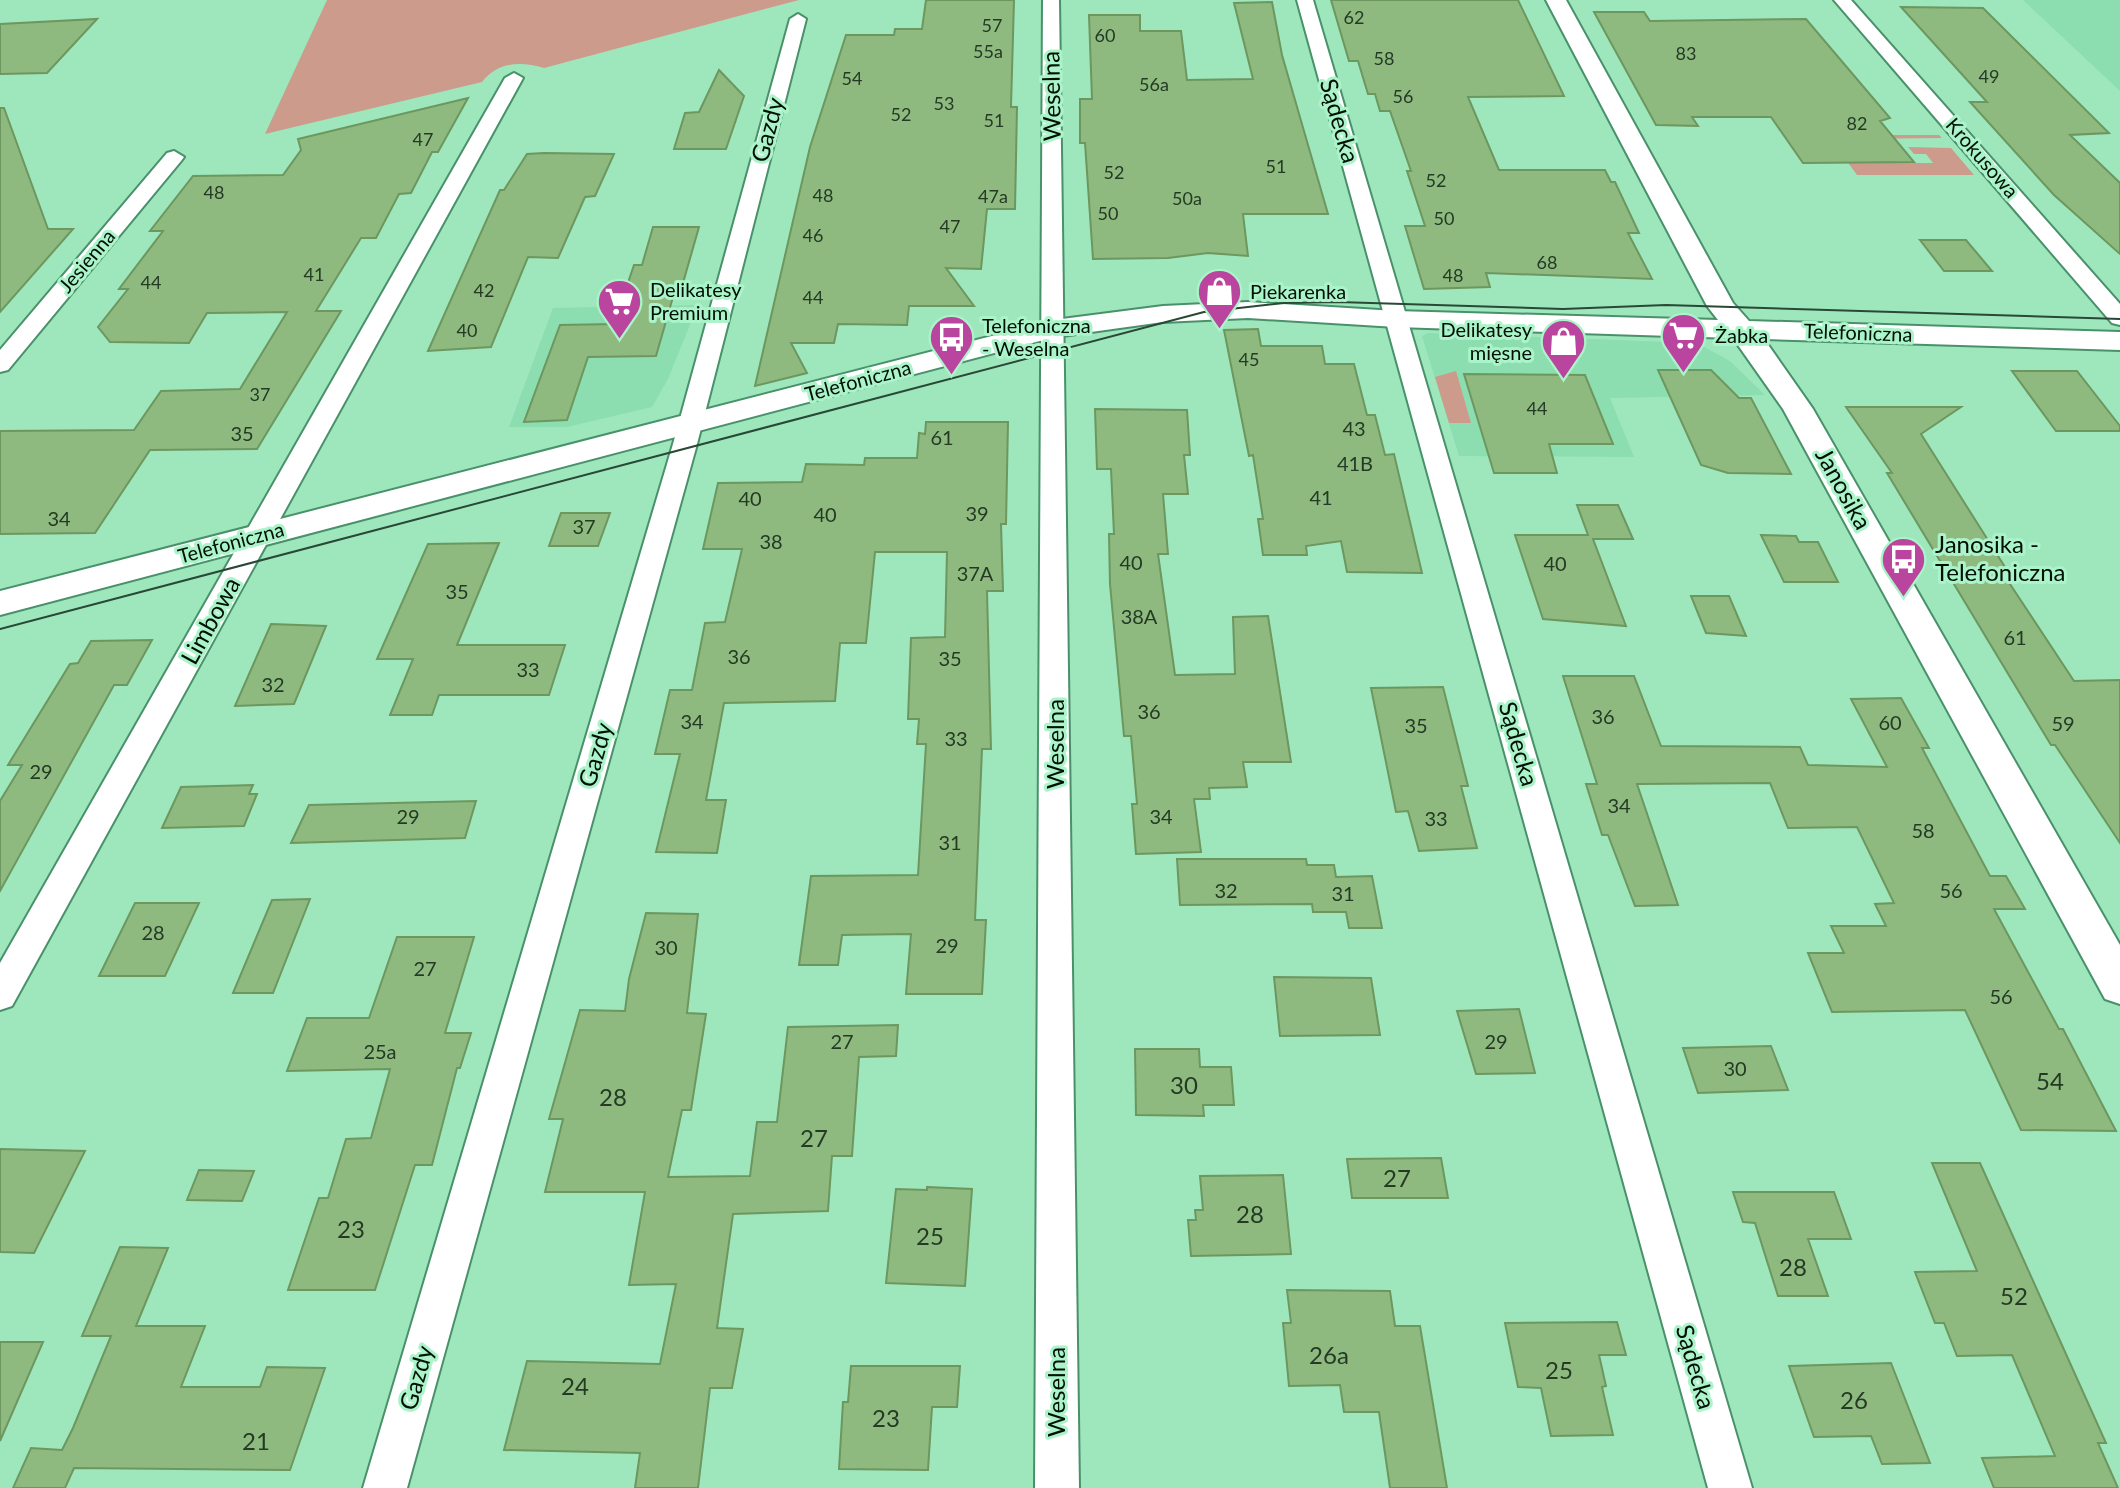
<svg xmlns="http://www.w3.org/2000/svg" width="2120" height="1488" viewBox="0 0 2120 1488" font-family="Lato,sans-serif">
<style>
.built{fill:#8cddb0}
.green{fill:#cc9b8b}
.building{fill:#8eba80;stroke:#6c975f;stroke-width:2}
.lines{fill:none;stroke-linecap:round;stroke-linejoin:round}
.minor-casing{stroke:#49916a;stroke-width:4}
.tertiary-casing{stroke:#49916a;stroke-width:4}
.minor{fill:#fff;fill-rule:evenodd}
.tertiary{fill:#fff;fill-rule:evenodd}
.tram{stroke:#294835;stroke-width:2}
.labels{text-anchor:middle;stroke-width:6;stroke-linejoin:round;paint-order:stroke}
.far-number-label{font-size:18px;fill:#243a24}
.far-street-label{font-size:20px;fill:#001006;stroke:#abf4ca}
.far-poi-label{font-size:20px;fill:#001006;stroke:#abf4ca;text-anchor:start}
.number-label{font-size:20px;fill:#243a24}
.street-label{font-size:24px;fill:#001006;stroke:#abf4ca}
.poi-label{font-size:24px;fill:#001006;stroke:#abf4ca;text-anchor:start}
.near-number-label{font-size:24px;fill:#243a24}
</style>
<rect width="100%" height="100%" fill="#9ee7bd"/>
<path class="built" d="M2023 0H2120V91Z
M698 305 668 379 652 407 567 427H509L553 308Z
M1428 333 1697 343 1730 361 1765 395 1610 398 1634 457 1459 456 1422 336Z"/>
<path class="green" d="M327 0H799L544 68C520 61 498 62 482 82L265 134Z
M1828 135H1939L1942 138 1847 139 1866 163H1933L1926 154H1914L1908 147 1951 148 1974 175H1857Z
M1456 371 1471 423H1449L1435 377Z"/>
<path class="building" d="M926 0H1014L1011 107H1017L1015 209H987L981 269 946 268 974 306H909L907 325 838 324 834 343H791L807 373 755 386 810 147 846 35H894L895 29H922Z
M1331 0H1518L1564 96 1468 97 1499 170H1605L1611 182H1615L1639 233H1628L1652 279 1486 273 1490 287 1424 289 1405 226H1425L1407 171H1411L1390 111H1380L1375 94H1368L1358 61H1349Z
M1272 2 1282 55 1328 214H1243L1248 256 1208 253 1168 258 1093 259 1085 143H1080V99H1092L1089 15H1140V31H1181L1187 80 1253 79 1234 3Z
M1901 7 1983 8 2109 133 2070 135 2120 183V254L2054 195 1970 102H1987Z
M1594 12H1644L1650 21 1806 19 1890 118 1880 121 1914 162 1803 163 1771 117H1692L1698 126 1656 125Z
M97 19 47 73 0 74V24Z
M719 70 744 96 726 149H674L685 113 699 112Z
M468 98 438 152H432L411 193 399 194 376 238H361L316 311H341L257 449 150 450 95 533 0 534V431L134 430 161 391 240 389 287 312 207 313 189 343 110 342 98 327 128 289H119L163 231H150L193 176 283 175 301 150 298 139Z
M0 108H4L48 229H73L0 312Z
M544 153 614 154 595 196 585 197 558 258 528 257 491 347 428 351 500 190H504L527 154Z
M653 227H699L679 297H673L656 356 588 357 567 420 524 422 560 325 614 324 634 265H642Z
M1920 240H1966L1992 271H1944Z
M1258 329 1261 346H1322L1325 364H1354L1367 415H1375L1385 455 1394 454 1422 573 1347 572 1341 541 1306 546 1307 555H1263L1258 519H1263L1253 455 1249 456 1224 330Z
M1658 370H1711L1739 398H1751L1791 474 1728 473 1701 465Z
M2012 371H2077L2120 426V431H2056Z
M1464 374 1585 375 1613 444H1549L1557 473H1494Z
M1846 407H1961L1921 434 2010 575H2004L2074 681 2120 680V843L2055 745H2051L1887 473H1892Z
M1095 409 1187 410 1190 455H1184L1188 494H1163L1168 554H1158L1175 675 1235 674 1233 617 1268 616 1291 762H1243L1247 787 1209 788 1210 799H1194L1201 852 1136 854 1132 804H1137L1131 736H1124L1110 584 1109 534H1114L1111 469H1097Z
M926 422H1008L1006 524H1001L1003 591H987L991 749H982L975 920H986L982 994H906L911 934 842 935 838 965H799L811 876 918 875 926 744H917L919 719H908L911 638 945 637 947 552H875L866 643H840L835 701 724 703 706 800H726L717 853 656 852 680 754H655L670 690H692L705 623 725 622 742 549H703L718 483 802 482 806 464 864 465 865 458H917L919 433 925 434Z
M1577 505H1618L1633 539H1593L1626 626 1543 619 1515 535H1588Z
M561 513H610L598 546H549Z
M1761 535 1796 536 1799 542H1818L1838 582H1784Z
M499 543 457 645H565L549 695H439L432 715H390L413 659H377L428 544Z
M1691 596H1729L1746 636 1706 633Z
M271 624 326 626 294 704 235 706Z
M152 640 127 685H114L0 891V801L22 765H8L70 664 78 663 91 641Z
M1563 676H1634L1661 746 1800 747 1808 765 1887 767 1851 699 1901 698 1929 748H1922L1990 876H2006L2025 909H1994L2059 1029H2063L2116 1131 2021 1130 1965 1010 1832 1012 1808 953H1844L1831 926H1886L1875 904 1894 903 1857 827 1788 828 1770 783 1637 784 1678 905 1635 906 1608 835H1602L1586 784H1597Z
M1443 687 1468 786H1461L1477 848 1419 851 1408 811 1396 812 1371 688Z
M253 785 249 794H257L244 826 162 828 181 787Z
M476 801 465 838 291 843 309 805Z
M1177 859H1306L1307 865H1334L1336 877 1372 876 1382 928H1349L1346 912H1313L1312 904 1180 905Z
M310 899 273 993H233L272 900Z
M135 903H199L165 976H99Z
M646 913 698 914 687 1013 706 1014 691 1110H682L668 1177 750 1176 757 1122H777L788 1027 898 1025 896 1056 859 1057 852 1156H832L828 1211 733 1214 717 1328 743 1329 732 1388H710L698 1488H635L640 1453 504 1450 527 1361 660 1364 676 1284 629 1285 645 1192H545L563 1119H549L580 1010 625 1011 629 979Z
M397 937H474L445 1033H471L460 1068H457L432 1165H415L375 1290H288L319 1198H328L346 1139 371 1138 390 1069 287 1071 307 1018H369Z
M1274 977 1371 978 1380 1035 1280 1036Z
M1519 1009 1535 1073 1476 1074 1457 1011Z
M1771 1046 1788 1090 1698 1093 1683 1048Z
M1135 1049H1199L1200 1067H1231L1234 1105H1203L1204 1116 1136 1115Z
M0 1149 85 1151 34 1253 0 1252Z
M1441 1158 1448 1198H1352L1347 1159Z
M1932 1163H1980L2106 1443H2098L2118 1488H1994L1982 1458 2055 1456 2012 1355 1957 1356 1944 1323H1935L1915 1272 1977 1271Z
M199 1170 254 1171 242 1201 187 1200Z
M1283 1175 1291 1254 1191 1256 1188 1220H1196L1195 1210H1203L1200 1176Z
M927 1187 972 1189 965 1286 886 1283 896 1189 927 1190Z
M1733 1192H1834L1851 1239H1808L1828 1296H1778L1755 1223 1743 1222Z
M120 1247 168 1248 136 1326H205L181 1387H260L267 1367 325 1368 290 1470 74 1468 65 1488H13L31 1448 62 1450 73 1428 111 1336H82Z
M1287 1290 1390 1291 1395 1326H1420L1447 1488H1390L1379 1412H1344L1340 1385 1289 1386 1283 1323H1291Z
M1617 1322 1626 1355H1599L1606 1386 1602 1387 1613 1435 1551 1436 1541 1388 1518 1387 1505 1323Z
M0 1342H43L0 1441Z
M1891 1363 1930 1463 1882 1464 1871 1436 1814 1437 1789 1366Z
M851 1366H960L957 1407H932L928 1470 839 1469 843 1402H848Z"/>
<g class="lines">
<defs>
<path id="minor" d="M1043 0H1059L1079 1488H1035Z
M1297 0H1313L1752 1488H1708Z
M1834 0H1851L2120 304V325L2112 323Z
M798 14 806 19 697 444 407 1488H363L673 444 790 19Z
M514 73 523 78 12 1006 0 1010V963L505 78Z
M174 151 184 157 181 161 8 370 0 372V350L167 153Z"/>
<path id="tertiary" d="M1546 0H1566L1733 303 1749 321 2120 332V350L1764 339 1813 409 2120 945V1004L2105 999 1783 409 1733 338 1396 327 1248 318 1163 322 1055 337 0 615V591L1054 320 1163 306 1248 302 1396 311 1718 320 1707 306Z"/>
</defs>
<use href="#minor" class="minor-casing"/>
<use href="#tertiary" class="tertiary-casing"/>
<use href="#minor" class="minor"/>
<use href="#tertiary" class="tertiary"/>
<path class="tram" d="M0 629 1204 312 1284 303 1338 302 1563 309 1666 305 2120 319"/>
</g>
<defs>
<symbol id="shop-pin" viewBox="-11 -11 22 30"><path d="M0 17L-7.5 6A9.5 9.5 0 1 1 7.5 6Z" fill="#ba459e" stroke="#abf4ca"/><path d="M-5-2.5h2.3a2.7 3.5 0 0 1 5.4 0H5L5.5 6h-11ZM-1.5-2.5h3a1.5 2.3 0 0 0-3 0Z" fill="#fff"/></symbol>
<symbol id="supermarket-pin" viewBox="-11 -11 22 30"><path d="M0 17L-7.5 6A9.5 9.5 0 1 1 7.5 6Z" fill="#ba459e" stroke="#abf4ca"/><path d="M-6-5.5h2.5l.6 2H6L4.5 2H-2.5L-4.4-4H-6ZM-1.5 3.2a1.3 1.3 0 1 0 .1 0ZM3 3.2a1.3 1.3 0 1 0 .1 0Z" fill="#fff"/></symbol>
<symbol id="bus-pin" viewBox="-11 -11 22 30"><path d="M0 17L-7.5 6A9.5 9.5 0 1 1 7.5 6Z" fill="#ba459e" stroke="#abf4ca"/><path d="M-5-6H5V4H4V6H2V4H-2V6H-4V4H-5ZM-3.5-4V0h7V-4ZM-3.5 1.2v1.5H-2V1.2ZM2 1.2v1.5H3.5V1.2Z" fill="#fff"/></symbol>
</defs>
<g fill-rule="evenodd">
<use href="#shop-pin" x="1194" y="266" width="51" height="69"/>
<use href="#supermarket-pin" x="594" y="276" width="51" height="69"/>
<use href="#supermarket-pin" x="1658" y="310" width="51" height="69"/>
<use href="#bus-pin" x="926" y="312" width="51" height="69"/>
<use href="#shop-pin" x="1538" y="316" width="51" height="69"/>
<use href="#bus-pin" x="1878" y="534" width="51" height="69"/>
</g>
<g class="labels">
<g class="far-number-label">
<text x="1354" y="24">62</text>
<text x="992" y="32">57</text>
<text x="1105" y="42">60</text>
<text x="988" y="58">55a</text>
<text x="1686" y="60">83</text>
<text x="1384" y="65">58</text>
<text x="1989" y="83">49</text>
<text x="852" y="85">54</text>
<text x="1154" y="91">56a</text>
<text x="1403" y="103">56</text>
<text x="944" y="110">53</text>
<text x="901" y="121">52</text>
<text x="994" y="127">51</text>
<text x="1857" y="130">82</text>
<text x="423" y="146">47</text>
<text x="1276" y="173">51</text>
<text x="1114" y="179">52</text>
<text x="1436" y="187">52</text>
<text x="214" y="199">48</text>
<text x="823" y="202">48</text>
<text x="993" y="203">47a</text>
<text x="1187" y="205">50a</text>
<text x="1108" y="220">50</text>
<text x="1444" y="225">50</text>
<text x="950" y="233">47</text>
<text x="813" y="242">46</text>
<text x="1547" y="269">68</text>
<text x="314" y="281">41</text>
<text x="1453" y="282">48</text>
<text x="151" y="289">44</text>
<text x="484" y="297">42</text>
<text x="813" y="304">44</text>
<text x="467" y="337">40</text>
<text x="1249" y="366">45</text>
<text x="260" y="401">37</text>
<text x="1537" y="415">44</text>
</g>
<g class="far-street-label">
<text transform="translate(1982 158) rotate(49)" y="7">Krokusowa</text>
<text transform="translate(87 261) rotate(-50)" y="7">Jesienna</text>
<text transform="translate(1858 333) rotate(2)" y="7">Telefoniczna</text>
<text transform="translate(858 381) rotate(-15)" y="7">Telefoniczna</text>
<text transform="translate(231 543) rotate(-15)" y="7">Telefoniczna</text>
</g>
<g class="far-poi-label">
<text x="650" y="297">Delikatesy<tspan x="650" dy="23">Premium</tspan></text>
<text x="1250" y="299">Piekarenka</text>
<text x="982" y="333">Telefoniczna<tspan x="982" dy="23">- Weselna</tspan></text>
<text x="1532" y="337" text-anchor="end">Delikatesy<tspan x="1532" dy="23">mięsne</tspan></text>
<text x="1715" y="343">Żabka</text>
</g>
<g class="number-label">
<text x="1354" y="436">43</text>
<text x="242" y="441">35</text>
<text x="942" y="445">61</text>
<text x="1355" y="471">41B</text>
<text x="1321" y="505">41</text>
<text x="750" y="506">40</text>
<text x="977" y="521">39</text>
<text x="825" y="522">40</text>
<text x="59" y="526">34</text>
<text x="584" y="534">37</text>
<text x="771" y="549">38</text>
<text x="1131" y="570">40</text>
<text x="1555" y="571">40</text>
<text x="975" y="581">37A</text>
<text x="457" y="599">35</text>
<text x="1139" y="624">38A</text>
<text x="2015" y="645">61</text>
<text x="739" y="664">36</text>
<text x="950" y="666">35</text>
<text x="528" y="677">33</text>
<text x="273" y="692">32</text>
<text x="1149" y="719">36</text>
<text x="1603" y="724">36</text>
<text x="692" y="729">34</text>
<text x="1890" y="730">60</text>
<text x="2063" y="731">59</text>
<text x="1416" y="733">35</text>
<text x="956" y="746">33</text>
<text x="41" y="779">29</text>
<text x="1619" y="813">34</text>
<text x="408" y="824">29</text>
<text x="1161" y="824">34</text>
<text x="1436" y="826">33</text>
<text x="1923" y="838">58</text>
<text x="950" y="850">31</text>
<text x="1226" y="898">32</text>
<text x="1951" y="898">56</text>
<text x="1343" y="901">31</text>
<text x="153" y="940">28</text>
<text x="947" y="953">29</text>
<text x="666" y="955">30</text>
<text x="425" y="976">27</text>
<text x="2001" y="1004">56</text>
<text x="842" y="1049">27</text>
<text x="1496" y="1049">29</text>
<text x="380" y="1059">25a</text>
<text x="1735" y="1076">30</text>
</g>
<g class="street-label">
<text transform="translate(1052 96) rotate(-91)" y="8">Weselna</text>
<text transform="translate(1339 121) rotate(74)" y="8">Sądecka</text>
<text transform="translate(768 130) rotate(-75)" y="8">Gazdy</text>
<text transform="translate(1843 489) rotate(61)" y="8">Janosika</text>
<text transform="translate(211 621) rotate(-61)" y="8">Limbowa</text>
<text transform="translate(1056 744) rotate(-90)" y="8">Weselna</text>
<text transform="translate(1518 744) rotate(74)" y="8">Sądecka</text>
<text transform="translate(596 755) rotate(-74)" y="8">Gazdy</text>
<text transform="translate(1695 1367) rotate(74)" y="8">Sądecka</text>
<text transform="translate(417 1378) rotate(-74)" y="8">Gazdy</text>
<text transform="translate(1057 1392) rotate(-90)" y="8">Weselna</text>
</g>
<g class="poi-label">
<text x="1935" y="553">Janosika -<tspan x="1935" dy="28">Telefoniczna</tspan></text>
</g>
<g class="near-number-label">
<text x="2050" y="1090">54</text>
<text x="1184" y="1094">30</text>
<text x="613" y="1106">28</text>
<text x="814" y="1147">27</text>
<text x="1397" y="1187">27</text>
<text x="1250" y="1223">28</text>
<text x="351" y="1238">23</text>
<text x="930" y="1245">25</text>
<text x="1793" y="1276">28</text>
<text x="2014" y="1305">52</text>
<text x="1329" y="1364">26a</text>
<text x="1559" y="1379">25</text>
<text x="575" y="1395">24</text>
<text x="1854" y="1409">26</text>
<text x="886" y="1427">23</text>
<text x="256" y="1450">21</text>
</g>
</g>
</svg>
